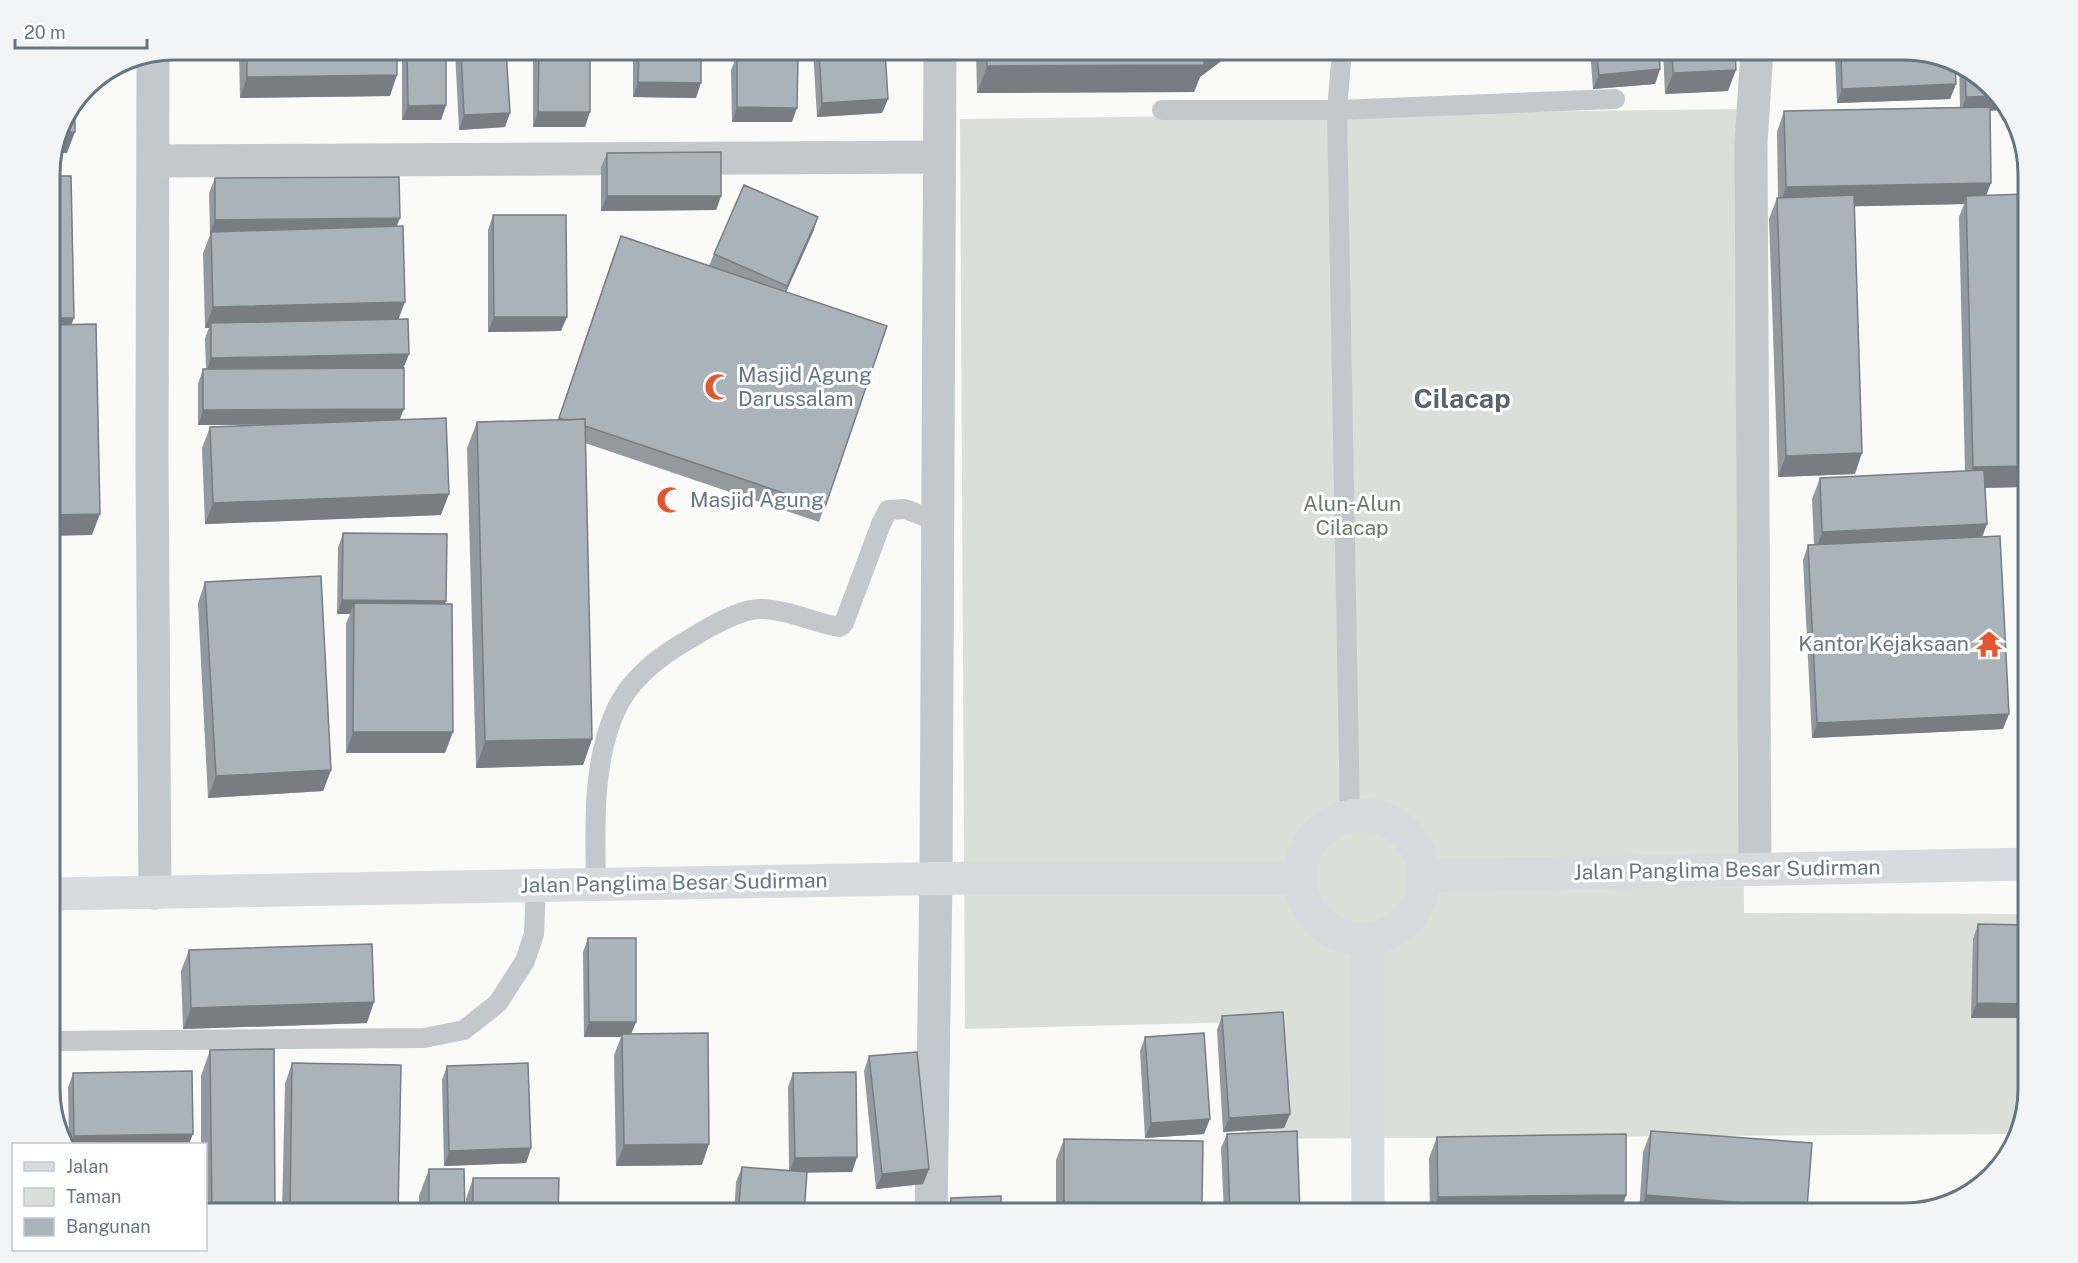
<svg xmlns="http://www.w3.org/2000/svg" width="2078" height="1263" viewBox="0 0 2078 1263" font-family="'Public Sans',sans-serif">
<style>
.green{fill:#dadfd7}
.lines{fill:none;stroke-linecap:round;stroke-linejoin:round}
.lane{stroke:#c3c8cc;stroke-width:20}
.street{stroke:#c3c8cc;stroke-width:33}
.secondary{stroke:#d6dbdf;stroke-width:33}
.wall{fill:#929a9f}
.shaded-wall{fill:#777d82}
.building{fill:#aab3b9;stroke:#777d82;stroke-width:1.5}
.labels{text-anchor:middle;stroke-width:6;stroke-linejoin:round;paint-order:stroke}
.poi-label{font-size:21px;fill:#657683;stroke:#fff;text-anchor:start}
.park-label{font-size:21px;fill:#687a64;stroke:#fff}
.street-label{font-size:21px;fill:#657683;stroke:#fff}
.district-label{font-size:27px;font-weight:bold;fill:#57646e;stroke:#fff}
.rim{fill:none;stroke:#657683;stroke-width:3}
</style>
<rect width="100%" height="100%" fill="#fafaf8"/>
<path class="green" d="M1738 109 1744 913 2028 914V1089L2016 1134 1247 1139 1244 1022 965 1029 960 119Z"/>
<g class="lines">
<path class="lane" d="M1342 50 1337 110 1350 816
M1162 110H1337L1615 99
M596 883C595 827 592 765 615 712 629 679 662 654 693 637 709 627 741 609 760 609 787 609 814 623 840 627L844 623 881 524 888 510 905 509 939 522
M50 1041 424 1038 464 1030 498 1003 525 961 534 934 536 884"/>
<path class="street" d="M153 54 152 458 155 893
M153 161 939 157
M1755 869 1751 144 1757 50
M931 1213 936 880 940 50"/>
<path class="secondary" d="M1300 877a62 62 0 1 1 124 0a62 62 0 1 1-124 0Z
M1426 876 2028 864
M50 894 970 878H1299
M1367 940 1368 1213"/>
</g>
<path class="wall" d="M239 50H397L390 96 240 98Z
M402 50H446V105L441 120H402Z
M455 50H506L505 127 459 130Z
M533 50H590L585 127H533Z
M633 50H701L696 98 633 97Z
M813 50H885L888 99 882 113 817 117Z
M976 50H1236L1200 77 1194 92 977 93Z
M1590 50H1659L1660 69 1655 84 1593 89Z
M1663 50H1735L1728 91 1665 94Z
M1838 50H1904L1956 84 1950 99 1837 103 1835 57Z
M737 55 792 122H732L731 70Z
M1959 64 1966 66 1990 111 1986 196 2026 487 1985 488 1987 524 1982 537 2003 729 1812 738 1803 560 1808 545H1814L1812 499 1820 478 1965 471 1959 217 1964 204 1854 206 1855 474 1778 477 1769 219 1777 198H1778L1777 132 1784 111 1960 107Z
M607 153 721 196 716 210 601 211V167Z
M215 178 397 227 399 319 409 354 403 368 400 420 441 515 205 524 202 448 210 427 276 424 198 425V384L203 369H206L205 338 209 328H205L203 253 210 235 209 193Z
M493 215 561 331 488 332V230Z
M818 217 813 232 786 292 887 326 819 522 585 443 592 739 583 765 476 768 467 448 477 422 558 420 615 251 709 266 714 254Z
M343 533 445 604V753H346V624L350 614H337L338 548Z
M205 582 331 770 323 791 208 798 198 603Z
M1978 924 2028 925V1011L2026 1018H1971L1973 939Z
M588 938 636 1022 631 1034 702 1165 616 1166 614 1055 621 1037H584L583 952Z
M189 950 367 1023 183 1029 181 971Z
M1222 1016 1290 1114 1284 1128 1223 1132 1217 1030Z
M1145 1037 1204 1134 1145 1138 1140 1051Z
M210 1050 275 1214H206V1144H201V1076Z
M869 1056 929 1169 923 1184 876 1189 864 1071Z
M292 1063 398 1214H282L285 1084Z
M447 1066 531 1148 526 1163 444 1166 442 1080Z
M73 1073 189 1144H69L68 1088Z
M793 1073 857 1157 852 1172H807L804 1214H734L736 1182 742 1167 789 1170 788 1087Z
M1651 1131 1807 1208 1805 1214H1639L1643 1152Z
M1227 1134 1300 1214H1224L1221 1148Z
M1437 1137 1626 1195 1620 1213 1627 1214H1430L1429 1158Z
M1064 1139 1198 1214H1056V1160Z
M429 1169 465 1214H419V1196Z
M473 1178 558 1214H466V1199Z
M951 1198 1001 1214H946Z"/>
<path class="shaded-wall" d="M1211 50H1236L1200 77 1194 92 977 93 987 66 1204 54Z
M1660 69 1655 84 1593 89 1599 75Z
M1736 70 1728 91 1665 94 1673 73Z
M397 75 390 96 240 98 247 77Z
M638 82 701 83 696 98 633 97Z
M1956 84 1950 99 1837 103 1842 89Z
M1996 96 2010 110 1961 112 1966 97Z
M888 99 882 113 817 117 822 103Z
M446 105 441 120H402L408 106Z
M737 107 797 108 792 122H732Z
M538 112H590L585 127H533Z
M510 113 505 127 459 130 464 115Z
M58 132H75L67 153H53Z
M1991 183 1983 204 1966 196 1964 204 1779 208 1786 187Z
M607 196H721L716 210 601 211Z
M818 217 813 232 782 301 787 286Z
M400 218 394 233 211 232 209 235 215 220Z
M405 302 397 323H211L209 328H205L213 307Z
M494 317H567L561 331 488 332Z
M50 318H74L66 339H50Z
M409 354 403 369 206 373 211 358Z
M404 409 398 424 198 425 203 410Z
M1862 453 1855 474 1778 477 1786 456Z
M2028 466V481L2026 487 1965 488 1973 467Z
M449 494 441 515 205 524 213 503Z
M100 514 92 535 50 536V515Z
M1987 524 1979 545 1815 553 1822 532Z
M342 600 446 601 441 615 354 603 350 614H337Z
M2009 714 2003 729 1812 738 1817 723Z
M353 732H453L445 753H346Z
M592 739 583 765 476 768 485 741Z
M50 751H57L50 770Z
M331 770 323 791 208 798 216 776Z
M374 1002 367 1023 183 1029 191 1008Z
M1977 1003 2028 1004V1011L2026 1018H1971Z
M589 1022H636L630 1037 622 1034 621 1037H584Z
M1290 1114 1284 1128 1223 1132 1229 1118Z
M1210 1119 1204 1134 1145 1138 1151 1123Z
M193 1134 189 1144H71L74 1136Z
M709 1144 702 1165 616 1166 624 1145Z
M531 1148 526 1163 444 1166 449 1151Z
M857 1157 852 1172 789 1173 795 1158Z
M929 1169 923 1184 876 1189 882 1174Z
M1626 1195 1620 1214H1432L1438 1197Z
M1646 1195 1807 1208 1805 1214H1639Z
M1064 1202 1202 1204 1198 1214H1059Z"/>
<path class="building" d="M247 50H397V75L247 77Z
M407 50H446V105L408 106Z
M461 50H506L510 113 464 115Z
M539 50H590V112H538Z
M639 50H701V83L638 82Z
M819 50H885L888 99 822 103Z
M986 50H1211L1204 54V65L987 66Z
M1596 50H1659L1660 69 1599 75Z
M1672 50H1735L1736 70 1673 73Z
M1841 50H1904L1955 63 1956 84 1842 89Z
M737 55 798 56 797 108 737 107Z
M1965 66H1966L1996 96 1966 97Z
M75 103V132H58L59 126Z
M1990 107 1991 183 1786 187 1784 111Z
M721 152V196H607V153Z
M50 176H71L74 318H50Z
M399 177 400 218 215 220V178Z
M744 185 818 217 787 286 714 254Z
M2028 194V466L1973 467 1966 196Z
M1854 195 1862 453 1786 456 1777 198Z
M493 215H566L567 317H494Z
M403 226 405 302 213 307 211 232Z
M621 236 887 326 825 507 585 426V419L565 420 559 418Z
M408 319 409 354 211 358V323Z
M96 324 100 514 50 515V325Z
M404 368V409L203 410V369Z
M446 418 449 494 213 503 210 427Z
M585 419 592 739 485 741 477 422Z
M1984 470 1987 524 1822 532 1820 478Z
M343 533 447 534 446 601 342 600Z
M2000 536 2009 714 1817 723 1808 545Z
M50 545 57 751H50Z
M321 576 331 770 216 776 205 582Z
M354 603 452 604 453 732H353Z
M1978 924 2028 925V1004L1977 1003Z
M588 938H636V1022H589Z
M372 944 374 1002 191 1008 189 950Z
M1283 1012 1290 1114 1229 1118 1222 1016Z
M708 1033 709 1144 624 1145 622 1034Z
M1204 1033 1210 1119 1151 1123 1145 1037Z
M274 1049 275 1214H212L210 1050Z
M917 1052 929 1169 882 1174 869 1056Z
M292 1063 401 1065 398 1214H290Z
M528 1063 531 1148 449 1151 447 1066Z
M192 1071 193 1134 74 1136 73 1073Z
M856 1072 857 1157 795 1158 793 1073Z
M1297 1131 1300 1214H1230L1227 1134Z
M1651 1131 1812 1143 1807 1208 1646 1195Z
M1626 1134V1195L1438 1197 1437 1137Z
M1064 1139 1203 1141 1202 1204 1064 1202Z
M742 1167 807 1172 804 1214H738Z
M429 1169H464L465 1214H429Z
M473 1178H559L558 1214H473Z
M1001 1196V1214H952L951 1198Z
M1570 1212 1627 1214H1570Z"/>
<defs>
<symbol id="mosque-bare" viewBox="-9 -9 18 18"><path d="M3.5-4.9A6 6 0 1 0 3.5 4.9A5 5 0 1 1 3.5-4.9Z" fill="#e4572e" stroke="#fff" stroke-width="2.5" paint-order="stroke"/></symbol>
<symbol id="temple-bare" viewBox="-9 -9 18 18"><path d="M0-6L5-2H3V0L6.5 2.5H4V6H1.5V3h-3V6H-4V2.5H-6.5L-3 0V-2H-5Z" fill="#e4572e" stroke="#fff" stroke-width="2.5" paint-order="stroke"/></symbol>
</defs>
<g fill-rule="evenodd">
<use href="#mosque-bare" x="699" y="368" width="38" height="38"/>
<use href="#mosque-bare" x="651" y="481" width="38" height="38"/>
<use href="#temple-bare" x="1970" y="625" width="38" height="38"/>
</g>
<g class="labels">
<g class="poi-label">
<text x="738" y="382">Masjid Agung<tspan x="738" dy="24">Darussalam</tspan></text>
<text x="690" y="507">Masjid Agung</text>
<text x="1969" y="651" text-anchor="end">Kantor Kejaksaan</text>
</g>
<g class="park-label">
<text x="1352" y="511">Alun-Alun<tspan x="1352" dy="24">Cilacap</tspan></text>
</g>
<g class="street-label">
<text transform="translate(1727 870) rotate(-1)" y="7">Jalan Panglima Besar Sudirman</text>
<text transform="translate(674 883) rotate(-1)" y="7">Jalan Panglima Besar Sudirman</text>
</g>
<g class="district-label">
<text x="1462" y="408">Cilacap</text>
</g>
</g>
<path d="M0 0H2078V1263H0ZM174 60H1904A114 114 0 0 1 2018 174V1089A114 114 0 0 1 1904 1203H174A114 114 0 0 1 60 1089V174A114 114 0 0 1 174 60Z" fill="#f3f4f5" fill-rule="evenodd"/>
<path class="rim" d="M174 60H1904A114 114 0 0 1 2018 174V1089A114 114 0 0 1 1904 1203H174A114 114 0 0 1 60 1089V174A114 114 0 0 1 174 60Z"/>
<rect x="12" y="1143" width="195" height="108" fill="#ffffff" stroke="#c1c8cd" stroke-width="1.5"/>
<rect x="24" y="1162" width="30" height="9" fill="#d6dbdf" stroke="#c1c8cd" stroke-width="1.5"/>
<text x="66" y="1173" font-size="18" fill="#657683">Jalan</text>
<rect x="24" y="1188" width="30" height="18" fill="#dadfd7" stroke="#c1c8cd" stroke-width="1.5"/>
<text x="66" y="1203" font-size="18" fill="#657683">Taman</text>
<rect x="24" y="1218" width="30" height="18" fill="#aab3b9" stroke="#c1c8cd" stroke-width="1.5"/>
<text x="66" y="1233" font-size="18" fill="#657683">Bangunan</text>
<path d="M15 39v9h132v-9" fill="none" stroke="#657683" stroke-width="3"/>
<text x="24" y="39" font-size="18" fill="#657683" stroke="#ffffff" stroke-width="4.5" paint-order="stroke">20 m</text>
</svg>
